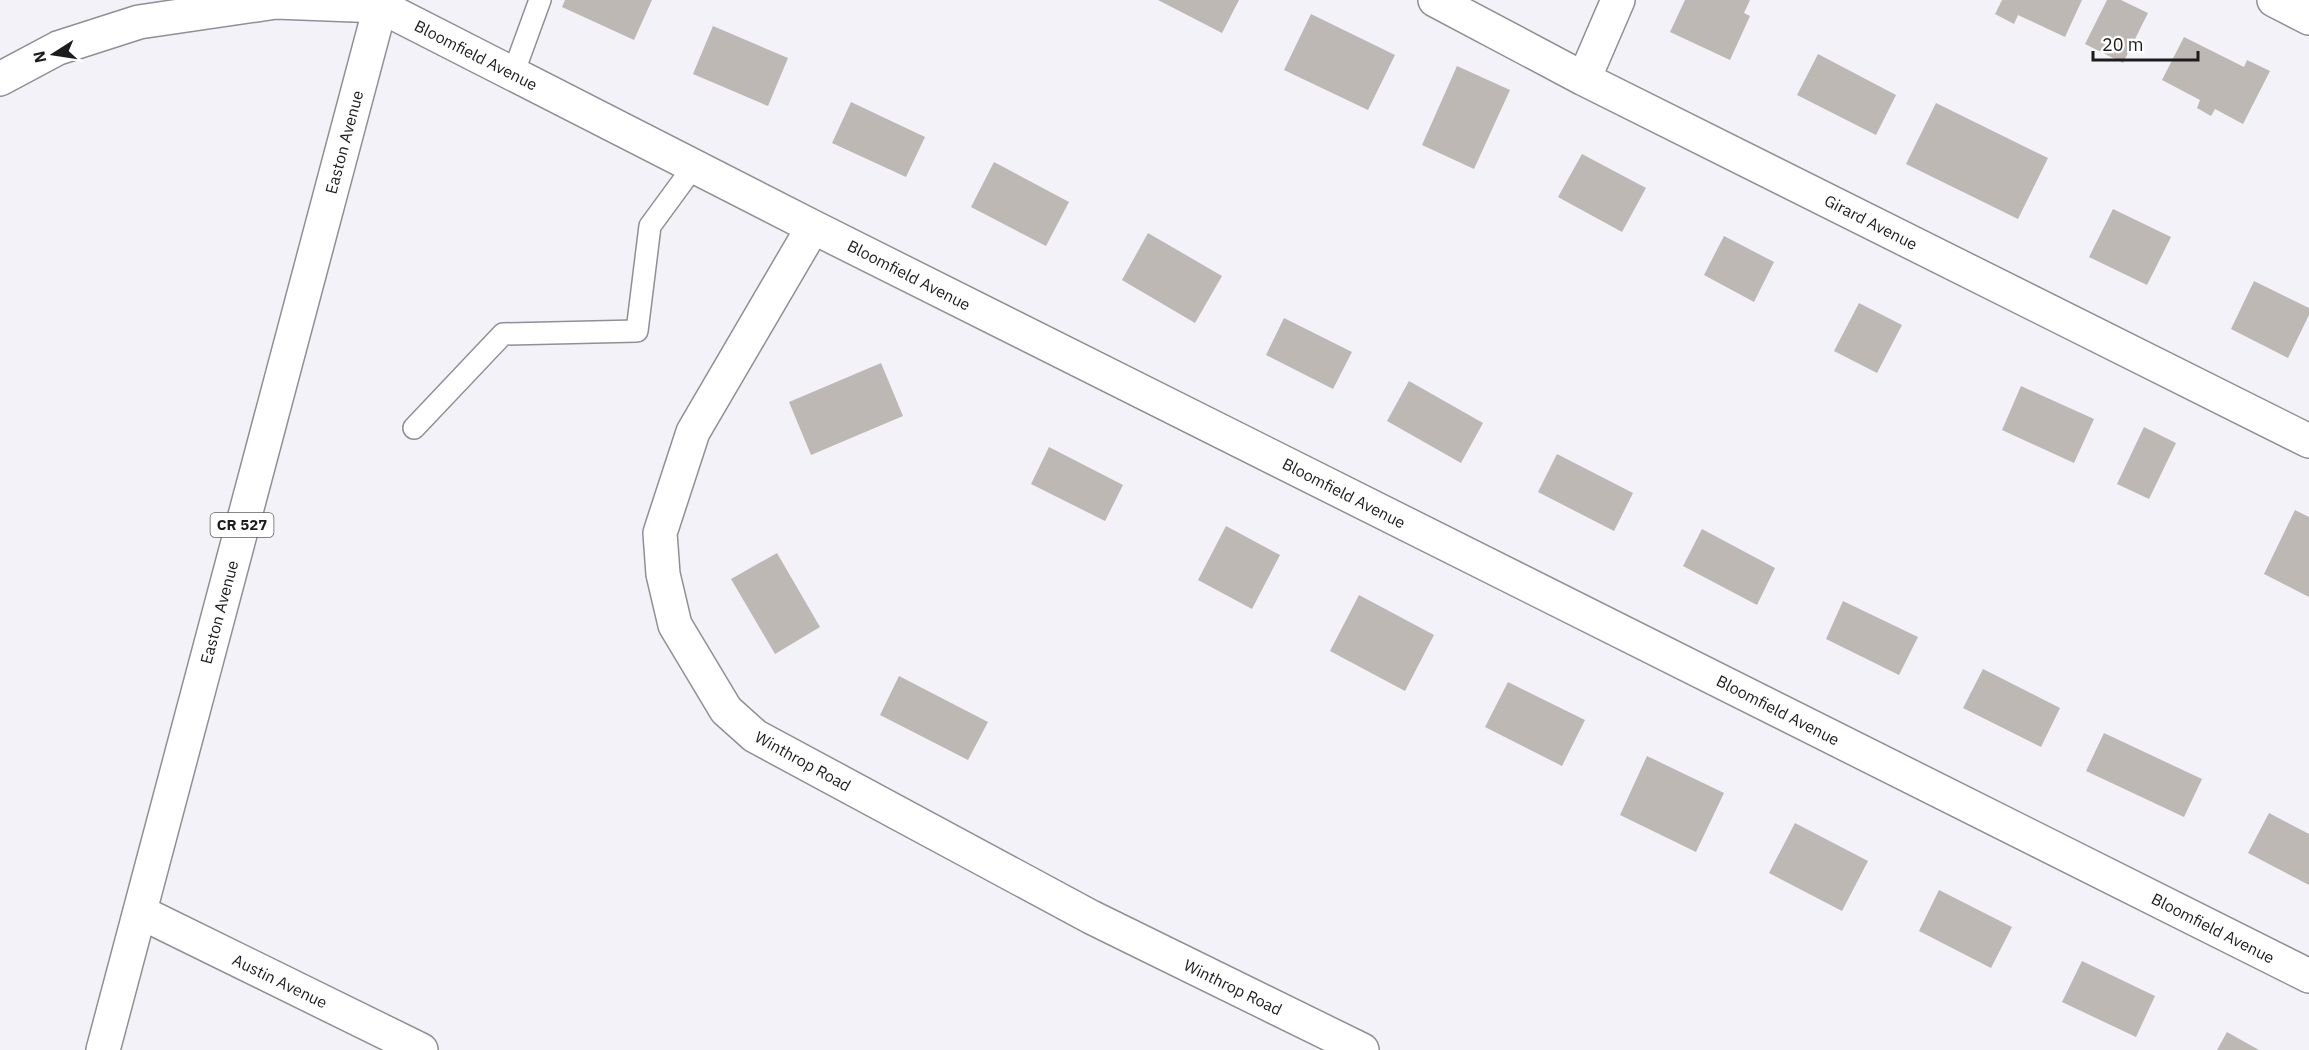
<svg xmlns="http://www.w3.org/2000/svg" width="2309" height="1050" viewBox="0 0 2309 1050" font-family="'IBM Plex Sans',sans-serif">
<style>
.building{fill:#beb8b5}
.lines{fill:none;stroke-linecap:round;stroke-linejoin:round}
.lane-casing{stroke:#8f8f95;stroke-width:24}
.street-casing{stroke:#8f8f95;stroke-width:36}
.primary-casing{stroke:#8f8f95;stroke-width:36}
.lane{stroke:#fff;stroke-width:21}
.street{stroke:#fff;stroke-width:33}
.primary{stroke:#fff;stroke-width:33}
.labels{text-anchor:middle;stroke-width:6;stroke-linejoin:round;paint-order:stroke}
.shield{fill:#fff;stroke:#606062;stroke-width:1.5}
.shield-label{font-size:15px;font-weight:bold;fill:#1c1c1e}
.street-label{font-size:16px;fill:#1c1c1e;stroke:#fff}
</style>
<rect width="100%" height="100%" fill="#f2f2f8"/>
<path class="building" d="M565 0H652L634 40 562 7Z
M1158 0H1239L1222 33Z
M1685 0H1750L1744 13 1750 16 1730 60 1670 32Z
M2002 0H2082L2065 37 2018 15 2014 24 1995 14Z
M2107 0H2121L2148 13 2123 63 2085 44Z
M1311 14 1395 55 1368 110 1284 70Z
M713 26 788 58 768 106 693 74Z
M2184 37 2244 67 2247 60 2270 71 2243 124 2215 109 2211 116 2197 108 2200 100 2162 80Z
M1818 54 1896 95 1876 135 1797 95Z
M1457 66 1510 90 1474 169 1422 145Z
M851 102 925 137 906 177 832 143Z
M1936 103 2048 158 2018 219 1906 164Z
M1582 154 1646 188 1622 232 1558 197Z
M994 162 1069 202 1046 246 971 207Z
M2113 209 2171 237 2147 285 2089 257Z
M1148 233 1222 276 1195 323 1122 280Z
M1724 236 1774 262 1754 302 1704 275Z
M2254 281 2309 308V315L2288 358 2231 329Z
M1859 303 1902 325 1877 373 1834 351Z
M1284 318 1352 352 1333 389 1266 355Z
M881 363 903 416 811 455 789 402Z
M1409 381 1483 423 1461 463 1387 421Z
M2021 386 2094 419 2074 463 2002 430Z
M2144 427 2176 443 2149 499 2117 484Z
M1049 447 1123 485 1105 521 1031 484Z
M1557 454 1633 493 1614 531 1538 492Z
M2295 510 2309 517V597L2264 574Z
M1226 526 1280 555 1252 609 1198 580Z
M1702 529 1775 568 1757 605 1683 566Z
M777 553 820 627 775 654 731 579Z
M1359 595 1434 635 1405 691 1330 651Z
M1843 601 1918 637 1899 675 1826 639Z
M1983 669 2060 708 2041 747 1963 708Z
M899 676 988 722 968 760 880 715Z
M1508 682 1585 720 1562 766 1485 727Z
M2104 733 2202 779 2184 817 2086 771Z
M1647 756 1724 793 1696 852 1620 815Z
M2269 813 2309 834V885L2248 853Z
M1795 823 1868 861 1842 911 1769 873Z
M1939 890 2012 927 1991 968 1919 931Z
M2082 961 2155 996 2136 1037 2062 1002Z
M2227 1032 2259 1050H2217Z"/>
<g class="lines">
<defs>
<path id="lane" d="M513 74 540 0
M414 428 503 334 637 331 650 226 694 166"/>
<path id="street" d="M1435 0 1584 79 2309 441
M2274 0 2309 18
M0 79 58 48 139 22 276 2 380 6 813 227 2309 976
M1584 79 1618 0
M813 227 693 432 660 533 663 574 675 625 726 710 755 736 1091 917 1362 1050
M140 912 421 1050"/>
<path id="primary" d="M103 1050 382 0"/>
</defs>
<use href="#lane" class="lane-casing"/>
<use href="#street" class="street-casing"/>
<use href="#primary" class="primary-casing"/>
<use href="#lane" class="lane"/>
<use href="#street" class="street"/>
<use href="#primary" class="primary"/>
</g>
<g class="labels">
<rect class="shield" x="210.5" y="513" width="63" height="24" rx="4.5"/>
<g class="shield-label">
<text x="242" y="530">CR 527</text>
</g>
<g class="street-label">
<text transform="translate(476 55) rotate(27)" y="6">Bloomfield Avenue</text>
<text transform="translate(344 142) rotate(-75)" y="6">Easton Avenue</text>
<text transform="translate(1871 222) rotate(27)" y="6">Girard Avenue</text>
<text transform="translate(909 275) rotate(27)" y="6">Bloomfield Avenue</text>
<text transform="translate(1344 493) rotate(27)" y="6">Bloomfield Avenue</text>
<text transform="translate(219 612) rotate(-75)" y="6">Easton Avenue</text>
<text transform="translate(1778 710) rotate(27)" y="6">Bloomfield Avenue</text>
<text transform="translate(803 761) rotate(29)" y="6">Winthrop Road</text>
<text transform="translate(2213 928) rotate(27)" y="6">Bloomfield Avenue</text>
<text transform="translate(280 981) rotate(26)" y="6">Austin Avenue</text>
<text transform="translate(1233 987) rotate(26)" y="6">Winthrop Road</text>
</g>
</g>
<g transform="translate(54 54) rotate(258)" stroke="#ffffff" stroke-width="4.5" paint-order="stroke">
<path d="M0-4.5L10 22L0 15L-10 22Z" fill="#1c1c1e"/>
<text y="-9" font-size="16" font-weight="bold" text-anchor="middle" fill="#1c1c1e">N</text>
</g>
<path d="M2093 51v9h105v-9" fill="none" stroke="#1c1c1e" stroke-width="3"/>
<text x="2102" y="51" font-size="18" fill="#1c1c1e" stroke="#ffffff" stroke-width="4.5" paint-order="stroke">20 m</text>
</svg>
